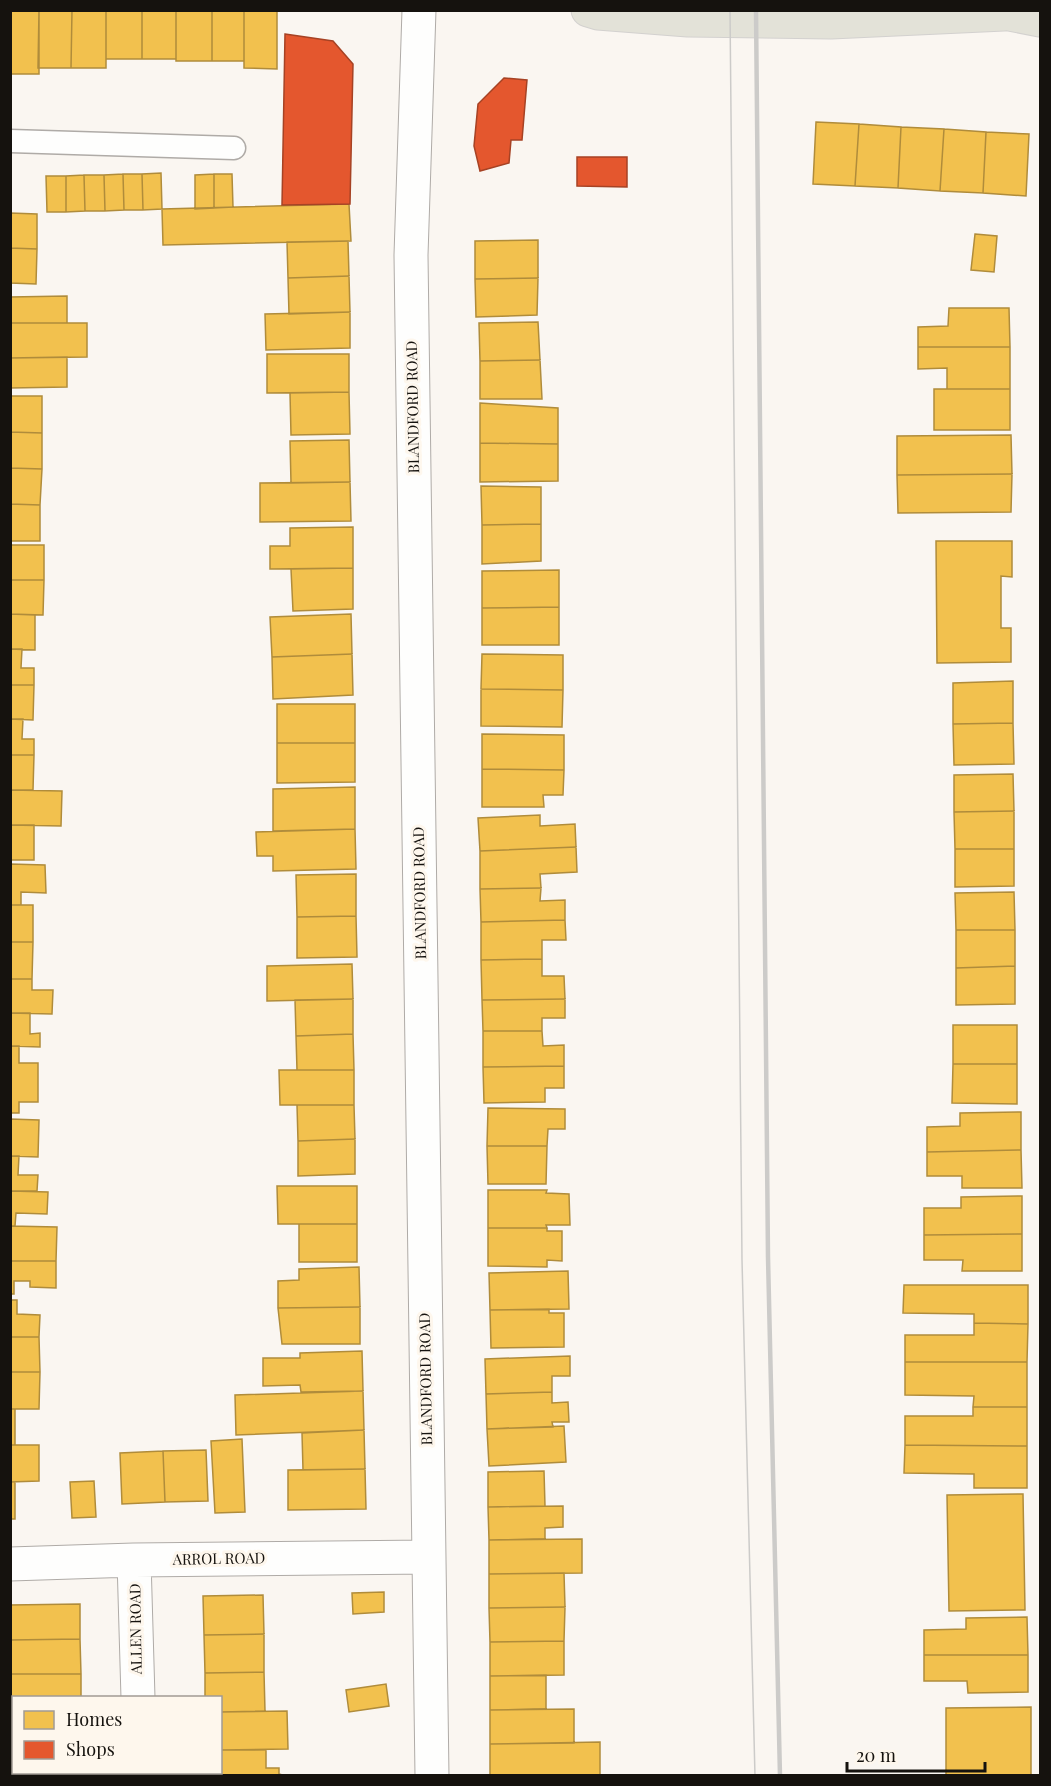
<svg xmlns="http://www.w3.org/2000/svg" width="1051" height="1786" viewBox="0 0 1051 1786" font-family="'Playfair Display',serif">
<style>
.homes{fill:#f2c14e;stroke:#b08c3b;stroke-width:1.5}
.shops{fill:#e4572e;stroke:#a64224;stroke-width:1.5}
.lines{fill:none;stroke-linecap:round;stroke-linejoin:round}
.lane-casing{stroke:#afaba7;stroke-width:25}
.street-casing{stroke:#afaba7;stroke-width:35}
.primary-casing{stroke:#d3d1cf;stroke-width:35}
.lane{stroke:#fefefd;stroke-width:22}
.street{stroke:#fefefd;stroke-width:33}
.primary{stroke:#e3e2d8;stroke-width:33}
.tram{stroke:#cccbc9;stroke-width:1.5}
.rail{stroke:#cccbc9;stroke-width:4.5}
.labels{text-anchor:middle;stroke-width:6;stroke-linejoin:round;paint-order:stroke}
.street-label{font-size:15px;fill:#15120e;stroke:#fef7ed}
</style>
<rect width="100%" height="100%" fill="#faf6f1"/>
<path class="homes" d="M10 10H39V74H10Z
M39 10H72L71 68H38Z
M72 10H106V68H71Z
M106 10H142V59H106Z
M142 10H176V59H142Z
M176 10H212V61H176Z
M212 10H244V61H212Z
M244 10H277V69L244 68Z
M816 122 859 124 855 186 813 184Z
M859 124 901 127 898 188 855 186Z
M901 127 944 129 940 191 898 188Z
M944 129 986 132 983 193 940 191Z
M986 132 1029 134 1026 196 983 193Z
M161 173 162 209 143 210 142 174Z
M123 174H142L143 210H124Z
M123 174 124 210 105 211 104 175Z
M214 174H232L233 207 214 208Z
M214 174V208L195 209V175Z
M84 175H104L105 211H85Z
M84 175 85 211 66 212V176Z
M46 176H66V212H47Z
M349 204 351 241 163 245 162 209Z
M10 213 37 214V249L10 248Z
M975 234 997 236 994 272 971 270Z
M538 240V278L475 279V241Z
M348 241 349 276 288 278 287 242Z
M10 248 37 249 36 284 10 283Z
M349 276 350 312 289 314 288 278Z
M538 278 537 315 476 317 475 279Z
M67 296V323H10V297Z
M949 308H1009L1010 347H918V327L948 326Z
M350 312V348L266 350 265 314Z
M538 322 540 360 480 361 479 323Z
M10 323H87V357L10 358Z
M918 347H1010V389H947V368L918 369Z
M267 354H349V392L267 393Z
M67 357V387L10 388V358Z
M540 360 542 399H480V361Z
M934 389H1010V430H934Z
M349 392 350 434 291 435 290 393Z
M10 396H42V433L10 432Z
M480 403 558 408V444L480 443Z
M10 432 42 433V469L10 468Z
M1011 435 1012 474 897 475V436Z
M349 440 350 482 291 483 290 441Z
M480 443 558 444V481L480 482Z
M10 468 42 469 40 505 10 504Z
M1012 474 1011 512 898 513 897 475Z
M350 482 351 521 260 522V483Z
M481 486 541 487V524L482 525Z
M10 504 40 505V541H10Z
M541 524V561L482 564V525Z
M353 527V568L270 569V546H290V528Z
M936 541H1012V577L1001 576V628H1011V662L937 663Z
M10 545H44V580H10Z
M353 568V609L293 611 291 569Z
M559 570V607L482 608V571Z
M10 580H44L43 615 10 614Z
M559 607V645H482V608Z
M10 614 35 615V650L10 649Z
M351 614 352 654 272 657 270 617Z
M10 649H22L21 668H34V685H10Z
M352 654 353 695 273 699 272 657Z
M482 654 563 655V690L481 689Z
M1013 681V723L953 724V683Z
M10 685H34L33 720 10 719Z
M481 689 563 690 562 727 481 726Z
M277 704H355V743H277Z
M10 719H23L22 739H34V755H10Z
M1013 723 1014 764 954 765 953 724Z
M482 734 564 735V770L482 769Z
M277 743H355V782L277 783Z
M10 755H34L33 790H10Z
M482 769 564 770 563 795H543L544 807H482Z
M1013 774 1014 811 954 812V775Z
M355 787V829L273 831V789Z
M10 790 62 791 61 826 10 825Z
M1014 811V849H955L954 812Z
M540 815V826L575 824 576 847 480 851 478 818Z
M10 825H34V860H10Z
M355 829 356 869 273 871V856H257L256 832Z
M576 847 577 872 540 874 541 888 480 889V851Z
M955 849H1014V886L955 887Z
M10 864 45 865 46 893 21 892V905H10Z
M356 874V916L297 917 296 875Z
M541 888 540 901 565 900V920L481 922 480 889Z
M1014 892 1015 930H956L955 893Z
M10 905H33V942H10Z
M356 916 357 957 297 958V917Z
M565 920 566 940H542V959L481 960V922Z
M956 930H1015V966L956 968Z
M10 942H33L32 979H10Z
M542 959V976H564L565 999 482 1000 481 960Z
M352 964 353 999 267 1001V966Z
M1015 966V1004L956 1005V968Z
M10 979H32V990H53L52 1014 10 1013Z
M353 999V1034L296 1036 295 1000Z
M565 999V1018H542V1031H483L482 1000Z
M10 1013H30V1034L40 1033V1047L10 1046Z
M953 1025H1017V1064H953Z
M483 1031H542L543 1046 564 1045V1066L483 1067Z
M353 1034 354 1070H297L296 1036Z
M10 1046H19V1063H38V1102H19V1113H10Z
M953 1064H1017V1104L952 1103Z
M564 1066V1088H545V1102L484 1103 483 1067Z
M279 1070H354V1105H280Z
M297 1105H354L355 1139 298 1141Z
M488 1108 565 1109V1129H548L547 1146H487Z
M1021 1112V1150L927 1152V1127L960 1126V1113Z
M10 1119 39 1120 38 1157 10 1156Z
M355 1139V1174L298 1176V1141Z
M487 1146H547L546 1184H488Z
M1021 1150 1022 1188H962V1176H927V1152Z
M10 1156H19L18 1175H38L37 1191H10Z
M277 1186H357V1224H278Z
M488 1190H547L546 1193 569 1194 570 1225H546L547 1228H488Z
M10 1191 48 1192 47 1214 16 1213 15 1226H10Z
M1022 1196V1234L924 1235V1208H961V1197Z
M299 1224H357V1262H299Z
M10 1226 57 1227 56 1261H10Z
M488 1228H547V1231H562V1261L547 1260V1267L488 1266Z
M1022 1234V1271H962L963 1260H924V1235Z
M10 1261H56V1288L30 1287V1281H14V1294H10Z
M359 1267 360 1307 278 1308V1281L299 1280V1269Z
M568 1271 569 1309 490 1310 489 1273Z
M904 1285H1028V1324L974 1323V1314L903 1313Z
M10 1300H17V1314L40 1315 39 1337H10Z
M360 1307V1344H282L278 1308Z
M549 1309V1313H564V1347L491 1348 490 1310Z
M974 1323 1028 1324 1027 1362H905V1335H974Z
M10 1337H39L40 1372H10Z
M362 1351 363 1391 301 1392 300 1385 263 1386V1358H300V1353Z
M570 1356V1376H552V1392L486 1394 485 1359Z
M905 1362H1027V1407H973L974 1396 905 1395Z
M10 1372H40L39 1409H10Z
M363 1391 364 1430 236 1435 235 1395Z
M552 1392V1403L568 1402 569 1422H552L553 1427 487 1429 486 1394Z
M973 1407H1027V1446L905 1445V1416H973Z
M10 1409H15V1445H10Z
M564 1426 566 1462 489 1466 487 1429Z
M364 1430 365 1469 303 1470 302 1433Z
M242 1439 245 1512 215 1513 211 1441Z
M10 1445H39V1481L10 1482Z
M905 1445 1027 1446V1488H974V1474L904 1473Z
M206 1450 208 1501 165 1502 163 1451Z
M163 1451 165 1502 122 1504 120 1453Z
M365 1469 366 1509 288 1510V1470Z
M544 1471 545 1506 488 1507V1472Z
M94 1481 96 1517 72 1518 70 1482Z
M10 1482H15V1519H10Z
M1023 1494 1025 1610 949 1611 947 1495Z
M563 1506V1527L545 1528V1539L489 1540 488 1507Z
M582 1539V1573L489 1574V1540Z
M564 1573 565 1607 489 1608V1574Z
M384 1592V1612L353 1614 352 1593Z
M263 1595 264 1634 204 1635 203 1596Z
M80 1604V1639L10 1640V1605Z
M565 1607 564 1641 490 1642 489 1608Z
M1027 1617 1028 1655H924V1630L966 1629V1618Z
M264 1634V1672L205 1673 204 1635Z
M80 1639 81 1674H10V1640Z
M564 1641V1675L490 1676V1642Z
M924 1655H1028V1692L968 1693 967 1681H924Z
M264 1672 265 1711 220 1712V1698H205V1673Z
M10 1674H81V1698H14V1712H10Z
M546 1675V1709L490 1710V1676Z
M386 1684 389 1706 349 1712 346 1690Z
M1031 1707V1776H946V1708Z
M574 1709V1743L490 1744V1710Z
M287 1711 288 1749 220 1750V1712Z
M600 1742V1776H490V1744Z
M220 1750H266V1768H279V1774L286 1776H206V1772H220Z
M14 1772H82V1776H14Z"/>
<path class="shops" d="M285 34 333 41 353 64 350 204 282 205Z
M504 78 527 80 522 140H511L509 163 480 171 474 146 478 104Z
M577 157H627V187L577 186Z"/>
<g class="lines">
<defs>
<path id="lane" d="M10 141 234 148"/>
<path id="street" d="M419 10 411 255 432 1776
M134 1560 138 1698
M10 1564 134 1560 428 1557
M139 1772 140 1776"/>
<path id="primary" d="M588 10 598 13 688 20 831 22 1004 14
M989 10 1040 20"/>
</defs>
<use href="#lane" class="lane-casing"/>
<use href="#street" class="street-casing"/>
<use href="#primary" class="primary-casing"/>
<use href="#lane" class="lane"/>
<use href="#street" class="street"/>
<use href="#primary" class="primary"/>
<path class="tram" d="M730 10 742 1260 755 1776"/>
<path class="rail" d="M756 10 768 1257 780 1776"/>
</g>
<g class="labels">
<g class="street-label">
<text transform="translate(413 407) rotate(-91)" y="5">BLANDFORD ROAD</text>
<text transform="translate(420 893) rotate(-91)" y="5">BLANDFORD ROAD</text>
<text transform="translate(426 1379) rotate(-91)" y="5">BLANDFORD ROAD</text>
<text transform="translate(219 1559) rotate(-1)" y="5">ARROL ROAD</text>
<text transform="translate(136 1629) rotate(-91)" y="5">ALLEN ROAD</text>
</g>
</g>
<rect width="1051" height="1786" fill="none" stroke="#15120e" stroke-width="24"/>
<rect x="12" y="1696" width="210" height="78" fill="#fef7ed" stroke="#a19b94" stroke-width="1.5"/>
<rect x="24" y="1711" width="30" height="18" fill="#f2c14e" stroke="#a19b94" stroke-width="1.5"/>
<text x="66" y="1726" font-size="18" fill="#15120e">Homes</text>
<rect x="24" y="1741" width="30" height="18" fill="#e4572e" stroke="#a19b94" stroke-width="1.5"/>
<text x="66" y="1756" font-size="18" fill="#15120e">Shops</text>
<path d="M847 1762v9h138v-9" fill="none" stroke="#15120e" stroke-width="3"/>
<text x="856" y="1762" font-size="18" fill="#15120e" stroke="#fef7ed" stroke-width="4.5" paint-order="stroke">20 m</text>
</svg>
